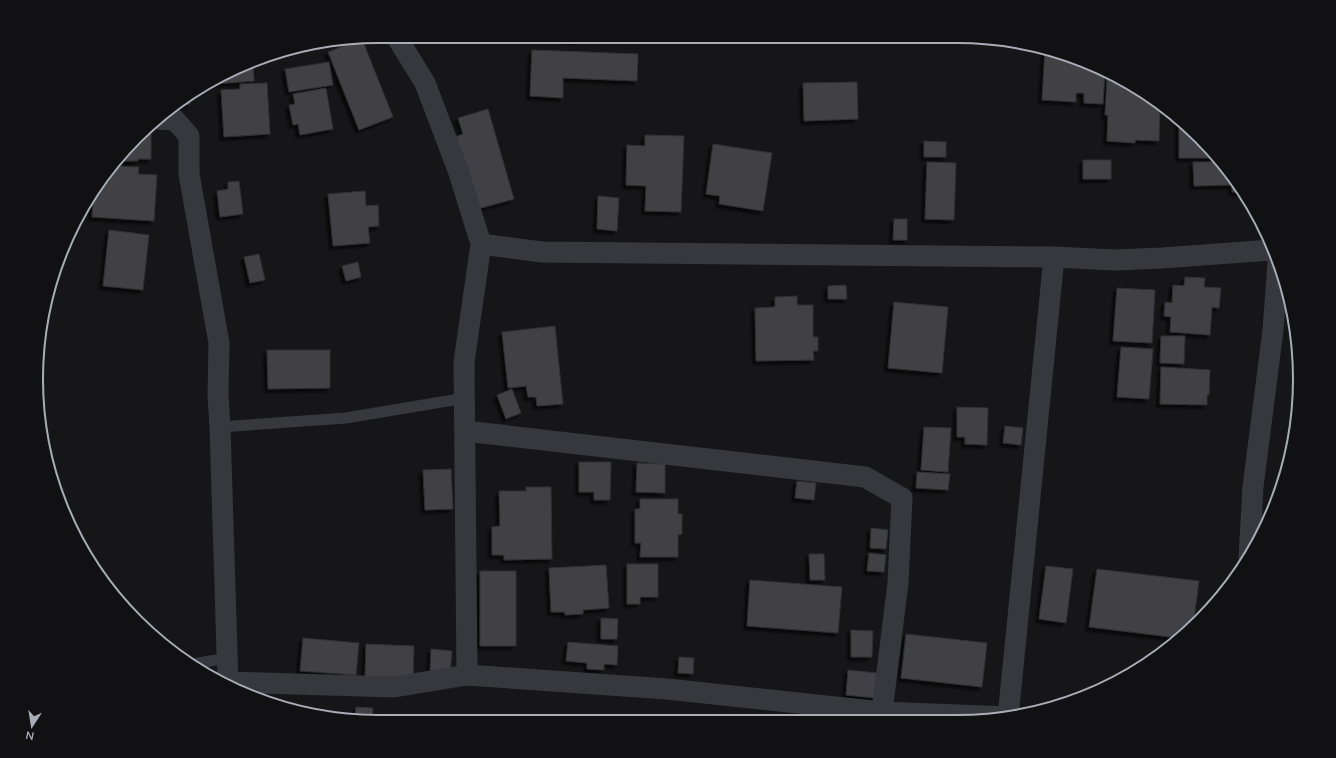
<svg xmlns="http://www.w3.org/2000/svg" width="1336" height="758" viewBox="0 0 1336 758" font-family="Mulish,sans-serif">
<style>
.building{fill:#404145;stroke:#303034;filter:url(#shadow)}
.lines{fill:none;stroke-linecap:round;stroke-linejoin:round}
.lane{stroke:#37383d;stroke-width:11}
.street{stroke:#37383d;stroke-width:21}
.rim{fill:none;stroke:#a8adb8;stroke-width:2}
</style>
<defs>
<filter id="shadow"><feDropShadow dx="-3.5" dy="3.5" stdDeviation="1" flood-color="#0009"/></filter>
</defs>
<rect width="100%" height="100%" fill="#161618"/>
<path class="building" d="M515 36H580L579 41Z
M362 39 393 117 359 130 328 52Z
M532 50 638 54 637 81 563 78V98L530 96Z
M1045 50 1067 54 1105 71 1103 104 1084 103V93H1076V102L1042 100Z
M329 62 333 85 289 92 285 69Z
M253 63 254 81 215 84V83Z
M1107 79 1123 80 1129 82 1160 105 1159 141 1135 140V143L1107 141 1108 115H1105Z
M857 82 858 119 804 121 803 83Z
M267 83 270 134 224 137 221 90 240 89V84Z
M326 88 333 129 300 135 298 124 293 125 289 105 295 104 293 94Z
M189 97 190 104 172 106Z
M488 109 514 199 474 210 452 138 463 134 458 118Z
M1179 119 1183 121 1218 158H1179Z
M149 129H151V159H138V161H119Z
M645 135 684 136 681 212 645 211 646 186 626 185 627 145 645 146Z
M924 141 946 142V157H924Z
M713 144 772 153 763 211 719 204 720 196 706 194Z
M1083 160H1111V179H1083Z
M927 162 956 163 954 220 925 219Z
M1193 162H1221L1229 170 1243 192H1232V185L1194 186Z
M115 166 139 167 138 174 157 175 154 221 92 217 94 189 110 171H112V169Z
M239 181 243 214 220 217 217 191 228 189V182Z
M365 191 366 206 378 205 379 226 368 227 370 243 333 246 328 194Z
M598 196 619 198 617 231 597 229Z
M894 219H907V240H893Z
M109 230 149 235 143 290 103 286Z
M259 254 265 280 250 283 244 257Z
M358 262 361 277 346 281 342 266Z
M1185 277 1205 278 1204 287 1221 288 1219 308 1212 307 1210 335 1170 332 1171 317 1164 316 1165 302 1172 303 1173 285 1184 286Z
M846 285 847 299H828V286Z
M1117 288 1155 290 1152 343 1113 341Z
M797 296V305H813V337H818V351H813L814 360 756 361 755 308 775 307V297Z
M894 302 948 307 942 373 888 368Z
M555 326 563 404 537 406 536 397H528L526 386 508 388 502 332Z
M1161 336H1185L1184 364 1160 363Z
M1121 347 1153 349 1149 399 1117 397Z
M267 350H330V388L268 389Z
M1161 367 1210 370 1209 395H1207V405L1160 404Z
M512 389 521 413 506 419 497 395Z
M957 407 988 408 987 445 965 444V437H957Z
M1005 426 1023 428 1021 445 1003 443Z
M924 427 951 428 948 472 921 470Z
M579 462H611L610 500H594V492H579Z
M637 463 665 464V493L636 492Z
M451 469 453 509 425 510 423 470Z
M917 472 950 474 948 490 916 488Z
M797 481 816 483 814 500 795 498Z
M526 487H551L552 559 504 560V555H492V527L500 526 499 491H526Z
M640 499H678V514H682V534L678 535V557H640L641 543H635V509H640Z
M871 528 888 530 886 549 870 548Z
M869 553 886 555 884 572 867 571Z
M809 554H824L825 580H810Z
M627 564H658V597H640V604H627Z
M606 565 609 608 583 610V614L565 615V612H551L549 568Z
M1046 566 1073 569 1066 623 1039 619Z
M1097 569 1199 581 1193 627 1179 638 1089 627Z
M480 571H516V646H480Z
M750 580 842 587 838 633 747 626Z
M601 618 618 619 617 639H601Z
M851 630 873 631 872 657H851Z
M906 634 987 643 982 687 901 678Z
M303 638 359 643 356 675 300 671Z
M568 642 618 646 617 665 604 664V670L587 669V663L566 661Z
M366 644 414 646 413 680 365 678Z
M431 649 452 651 450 676 430 675Z
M679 657 694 658 693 674 678 673Z
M848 670 877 673 875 698 846 695Z
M356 707 373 708 372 721H355Z"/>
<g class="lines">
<path class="lane" d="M220 427 346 418 465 398
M193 664 227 658"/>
<path class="street" d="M396 36 425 83 458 170 481 244
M158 119 175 120 189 136V174L219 343 218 395 220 427 228 684
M1054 257 1115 260 1162 258 1273 250
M465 431 865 477 902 498 898 583 882 712
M1249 558 1253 487 1273 330 1278 263
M467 675 464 362 481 244 542 252 1054 257 1008 717
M228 682 394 687 467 675 667 689 882 712 1009 717"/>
</g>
<path d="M0 0H1336V758H0ZM379 43H957A336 336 0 0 1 1293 379V379A336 336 0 0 1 957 715H379A336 336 0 0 1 43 379V379A336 336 0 0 1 379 43Z" fill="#111113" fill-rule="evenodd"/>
<path class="rim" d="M379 43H957A336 336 0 0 1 1293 379V379A336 336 0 0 1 957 715H379A336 336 0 0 1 43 379V379A336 336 0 0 1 379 43Z"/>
<g transform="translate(32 726) rotate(192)" stroke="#111113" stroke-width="3" paint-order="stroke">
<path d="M0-3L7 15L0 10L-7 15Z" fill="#a8adb8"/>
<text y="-6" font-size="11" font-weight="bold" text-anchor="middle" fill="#a8adb8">N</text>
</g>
</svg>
